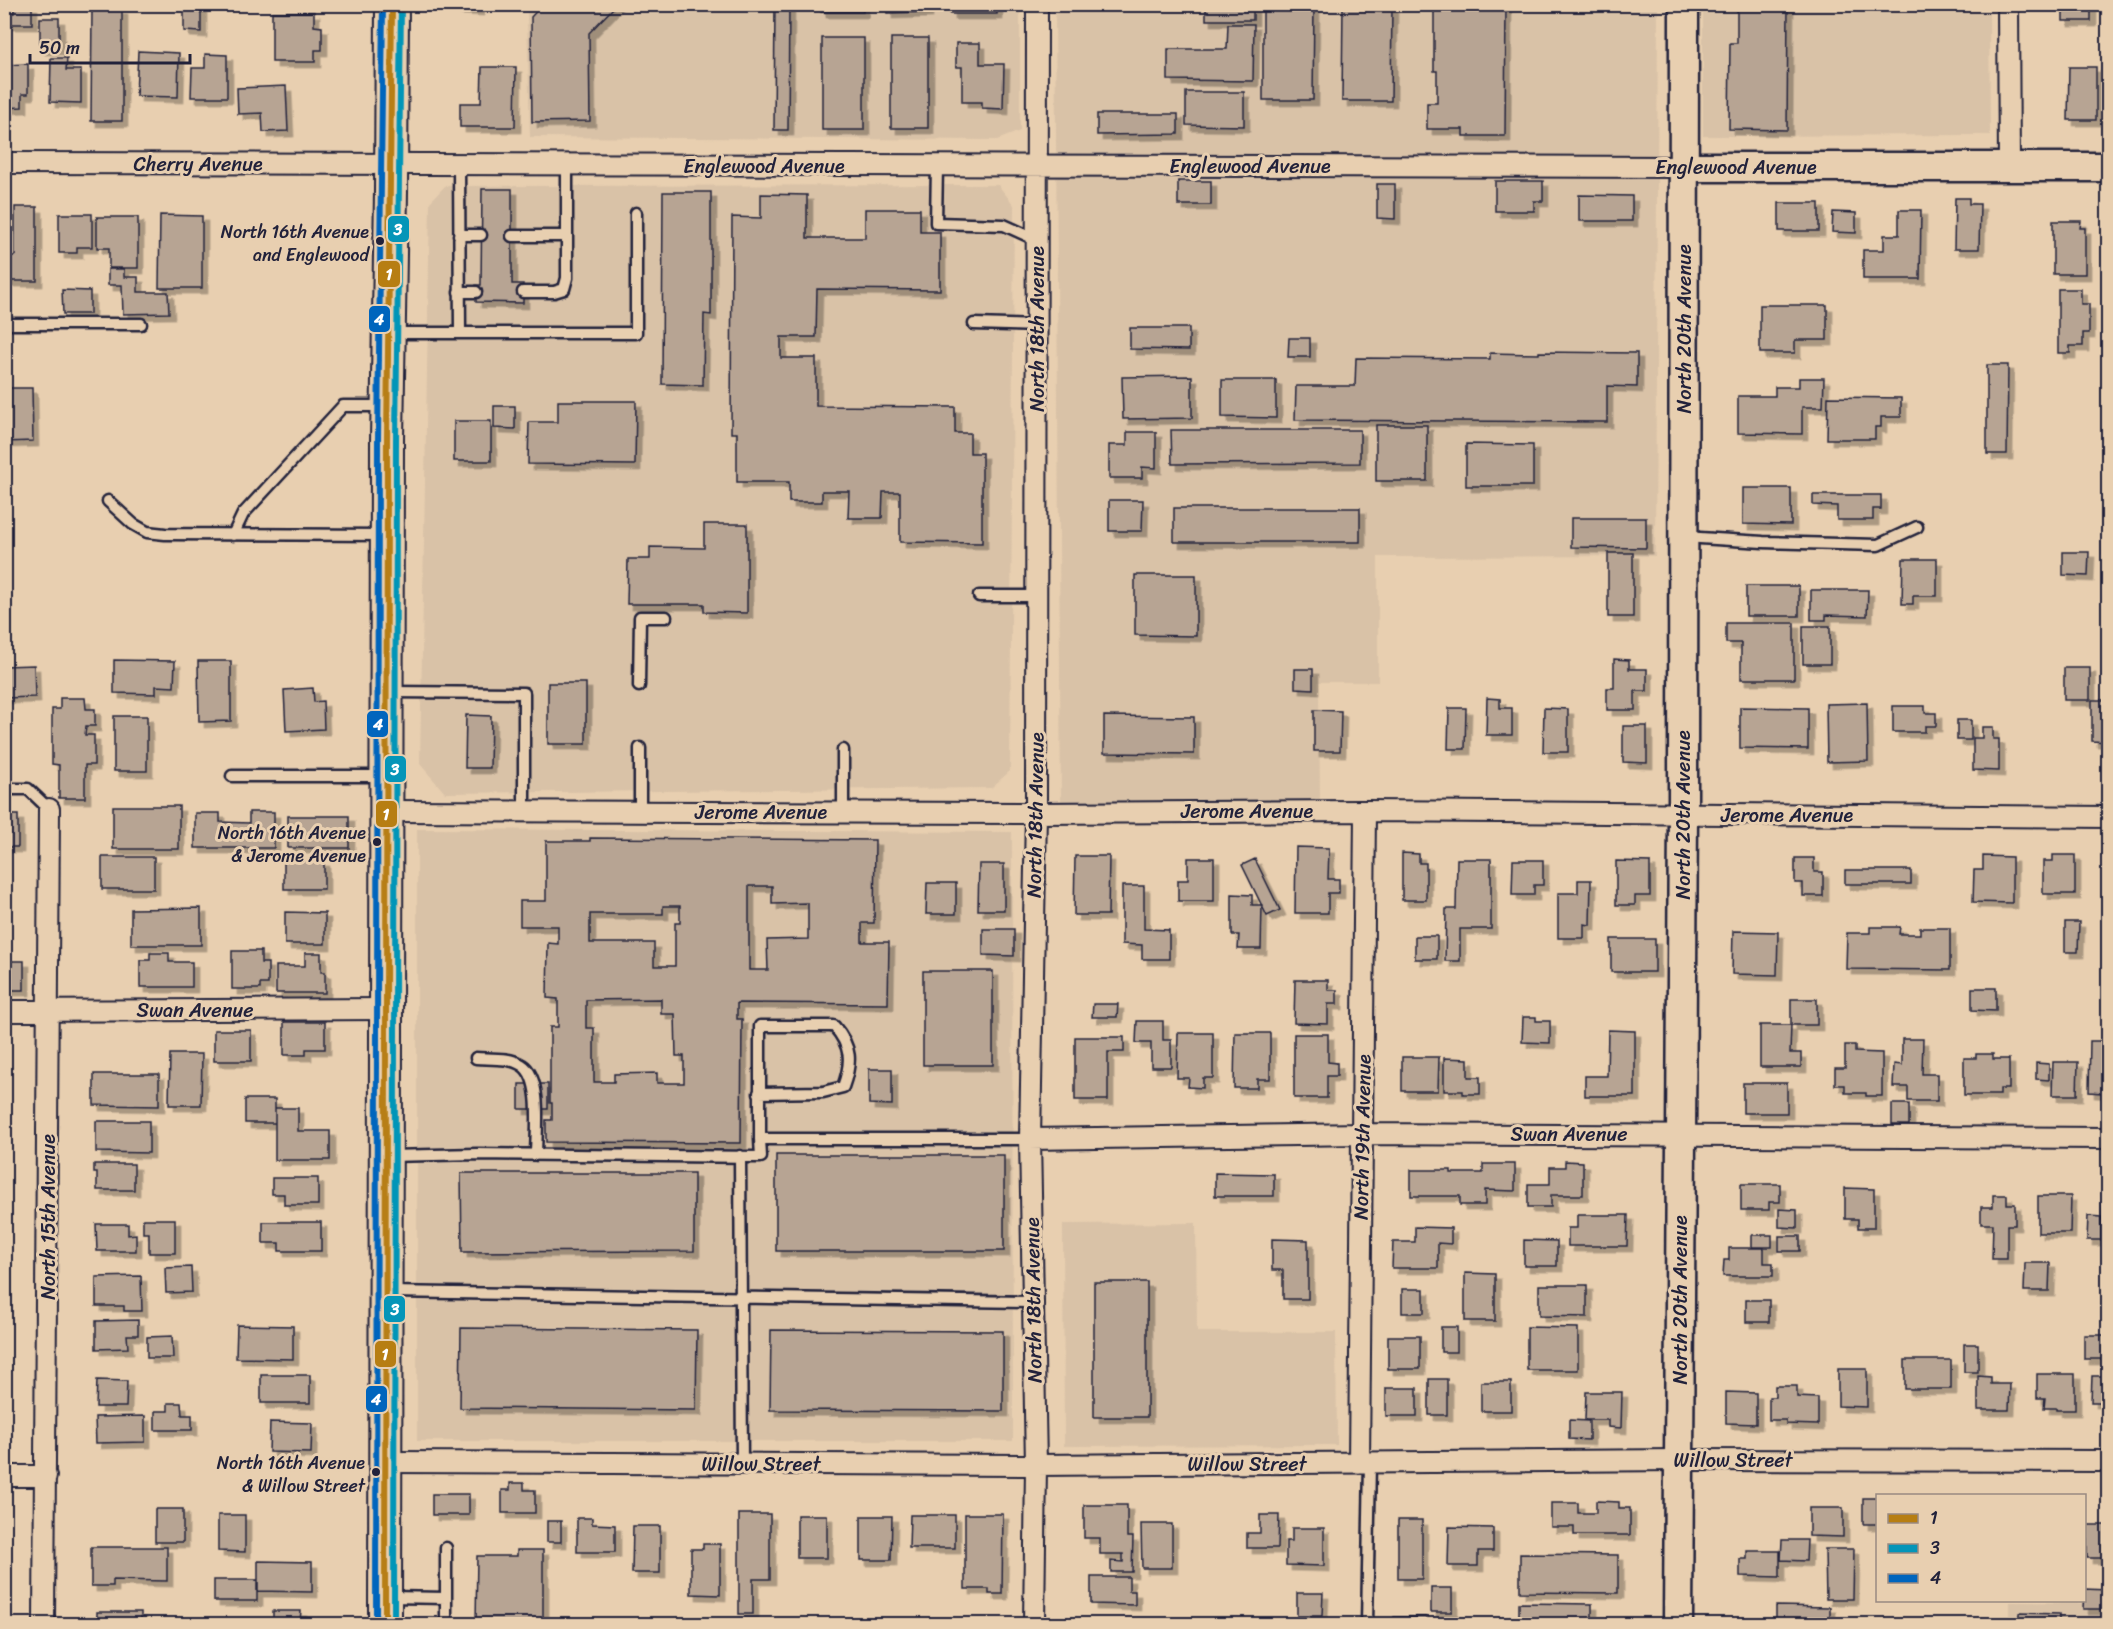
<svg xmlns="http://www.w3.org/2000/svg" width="2113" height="1629" viewBox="0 0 2113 1629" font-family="Sriracha,sans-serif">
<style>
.built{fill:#d9c2a7}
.building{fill:#b7a493;stroke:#22223b;stroke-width:1.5;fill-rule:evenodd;filter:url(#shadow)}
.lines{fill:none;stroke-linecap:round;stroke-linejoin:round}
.lane-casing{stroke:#22223b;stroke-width:15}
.street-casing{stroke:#22223b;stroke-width:24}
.secondary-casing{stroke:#22223b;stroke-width:33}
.primary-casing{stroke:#22223b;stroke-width:36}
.lane{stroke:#e8cfb0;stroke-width:10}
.street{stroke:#e8cfb0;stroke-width:20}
.secondary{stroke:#e8cfb0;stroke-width:28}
.primary{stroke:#e8cfb0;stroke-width:32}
.bus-1-casing{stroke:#e8cfb0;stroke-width:10}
.bus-2-casing{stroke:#e8cfb0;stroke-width:10}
.bus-3-casing{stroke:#e8cfb0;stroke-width:10}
.bus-1{stroke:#b77e12;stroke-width:6}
.bus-2{stroke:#0595b8;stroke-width:6}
.bus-3{stroke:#0065bd;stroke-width:6}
.bus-dot{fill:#22223b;stroke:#e8cfb0;stroke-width:2}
.labels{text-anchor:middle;stroke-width:6;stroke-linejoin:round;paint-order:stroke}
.bus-label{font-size:18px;fill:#22223b;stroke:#e8cfb0;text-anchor:end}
.street-label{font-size:20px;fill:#22223b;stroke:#e8cfb0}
.line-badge{stroke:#e8cfb0;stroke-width:2}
.badge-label{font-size:16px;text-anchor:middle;font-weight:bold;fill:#fff}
</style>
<defs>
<filter id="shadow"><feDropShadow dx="5.5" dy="5.5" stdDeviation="0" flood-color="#0004"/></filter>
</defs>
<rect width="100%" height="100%" fill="#e8cfb0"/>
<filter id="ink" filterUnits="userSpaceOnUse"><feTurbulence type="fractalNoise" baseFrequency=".0167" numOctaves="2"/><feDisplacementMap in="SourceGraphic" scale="12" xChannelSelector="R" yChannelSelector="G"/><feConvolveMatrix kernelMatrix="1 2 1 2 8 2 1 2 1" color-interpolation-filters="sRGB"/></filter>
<g filter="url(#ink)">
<path class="built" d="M534 4 1020 5V131L997 140 530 137 527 12Z
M1055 5H1658L1655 556 1378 557V682H1319L1320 804 1061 805Z
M1703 5H1989L1990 135 1703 136Z
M998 185 1014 205 1010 771 991 788 445 793 420 764 430 202 445 186Z
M417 829 1012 832 1013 1441H417Z
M1196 1223 1197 1332H1336L1337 1445 1064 1446 1063 1224Z
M2009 1602 2108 1603V1624H2009Z"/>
<path class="building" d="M457 4H478V10L456 9Z
M543 4H617L589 33 590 121 532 122 531 17Z
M775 4H789L788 130H774Z
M820 4H863V12H821Z
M887 4H927V12L887 13Z
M950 4H997V14H950Z
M1206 4H1253V20H1206Z
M1263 4H1314L1313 100H1263Z
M1343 4H1392L1391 101H1342Z
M1434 4H1506L1505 136H1463V129H1427V103H1437V71H1434Z
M1737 4H1788L1787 130 1729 129 1730 43H1737Z
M2063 4H2091V21H2063Z
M14 5H32V24H4V13H14Z
M184 5H201V32L184 31Z
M92 9H122V121H91Z
M272 12H314V26L322 27V50H315V62H272Z
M40 18H59V49H40Z
M1228 24H1254L1253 81 1168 80V49H1227Z
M822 38H864V130H822Z
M891 38H928V128H891Z
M956 43H980V64H1004L1003 109 982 108V102H962V67H956Z
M138 51 179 53 178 97 136 96Z
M205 54 227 55V97H191L192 68H205Z
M51 58H67L66 70H81V103L50 102Z
M28 64V94H22V107L4 108V65Z
M482 67H516L515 127H460V103H481Z
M2069 67H2096V120H2068Z
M286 86 288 131 263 132 262 113 238 114 237 88Z
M1186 92H1244V126L1186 125Z
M1097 114H1178V134L1097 135Z
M1178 181H1211V205H1178Z
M1495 181H1543V201H1534V211H1495Z
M1377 184H1395V219L1377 218Z
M482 189H512V284H523V303L476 302V285H481Z
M663 192H711V315L704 314 703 385 662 384Z
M761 194 807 195V238H865V209H920V232H940V290L817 289 816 337H781V358H816V406L955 407V433H970V453H982V543L900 542V492H883L882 518H848L849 491H822V502H789V482H737V433H731L732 217 761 218Z
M1579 195 1632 196V221H1579Z
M1955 198H1969V204H1980L1979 249H1954Z
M1779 203H1819V231H1779Z
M15 207H37V281H7V256H15Z
M1899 210H1921L1920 279H1863V250H1884V235H1899Z
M1833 212 1856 213V233L1832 232Z
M59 214H92V247H77V253H59Z
M160 215 202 216V288H159Z
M97 217H138V268H109V248H97Z
M2053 221H2081L2080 228H2085V274H2053Z
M108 269H124V277H138V292H168L169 313 123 314 122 285H108Z
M2058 289H2081V304H2089V333H2083V346H2070V353H2058Z
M62 290 90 291V314H63Z
M1760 305H1827V340H1795V353H1760Z
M1130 328H1189V350L1130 349Z
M1289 338H1310V357H1288Z
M1539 352 1637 353V387L1607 386V422L1295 420 1296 386H1355L1356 358 1490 359V353L1539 354Z
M1987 365H2008L2007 454H1987Z
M1192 376V418L1123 419 1122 377Z
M1799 378H1824L1823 407H1802V434L1738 433V396H1775V387H1799Z
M1222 380H1276V418L1222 417Z
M4 388H32L33 441 4 442Z
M1828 397 1901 398V417H1881V427H1875V439H1827Z
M558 401H636L635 465 528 464 529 422H558Z
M494 406H515V429L494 428Z
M454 421H491V461H454Z
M1376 425H1427V481H1376Z
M1171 430H1360V463L1172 464Z
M1127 432H1156V468L1142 467V478H1109V445H1127Z
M1466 444 1533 445V486H1466Z
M1743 488H1791V525L1743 524Z
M1813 495H1881V509H1873V520H1837V506L1813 505Z
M2104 495H2108V554H2103Z
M1109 500H1143L1142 531H1109Z
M1174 508H1360V542H1174Z
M1571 518H1646V548L1571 547Z
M704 524H747V613L704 612V604H627L628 559H650V547L704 548Z
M2063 552H2089L2088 576 2063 575Z
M1608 553H1633V617H1608Z
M1903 559H1937V596H1913V604H1902Z
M1135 575H1196V636L1135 635Z
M1746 586H1799V616H1746Z
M1811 590H1868L1867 616 1826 615V620H1811Z
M1726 623H1794V679H1741V643H1726Z
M1803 626H1830V664H1803Z
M1614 659 1629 660V669H1647V691H1635V710H1607V688H1614Z
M114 660 175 661 174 687 156 686V694L114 693Z
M198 661H231V721L199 722Z
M34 665 35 697 4 698V666Z
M2064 668H2090V700H2064Z
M1295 669H1313V689L1295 688Z
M548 683H586V744H548Z
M313 688 314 702 323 701 324 729 286 731 284 690Z
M60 698H85L86 709H95V726H86L85 735H94V765H85V798H59V765L52 764V709H60Z
M1487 698 1500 699V708H1512V735H1486Z
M2092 700H2108V742L2092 741Z
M1867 703 1868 761 1827 762 1826 704Z
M1893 706H1925V713H1936V726H1925V732H1893Z
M1740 707 1808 708V749L1740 748Z
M1449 708H1466L1465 749H1448Z
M1544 708 1568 709V752H1543Z
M1314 710 1341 711 1340 751H1314Z
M466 715 491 716 490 768H465Z
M114 716H147V771H114Z
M1104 716 1194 717V754L1104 753Z
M1957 720H1971V740H1957Z
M1623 726H1647V763L1623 762Z
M1982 727H1993V739H1999V771L1973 770V738H1982Z
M113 806H179V849H113Z
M249 812H274V848H195V813H220V822L249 823Z
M4 815H18V847H4Z
M288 816H349V848H288Z
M590 838 875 840 874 923H862V942H889L888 1004 737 1003V1019H742L741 1143 546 1142V1120H552V1103H550V1027H558V999L547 998 548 943 558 944V926H520V901H546V841H590ZM749 886H772V904L808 903V939L767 940 768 970H749ZM663 906H680V923H675V966H654V943H590V914H663ZM661 999V1014H675L676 1056H684V1083H657V1073L614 1074V1082H594V1028H586V1000Z
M1296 847 1329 848 1328 879H1339V893H1328V913H1295Z
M1402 853 1419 854V863H1426V900H1402Z
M2053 855H2075V894H2043V861H2053Z
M1075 856H1109L1108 915H1074Z
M1983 856 2012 857V903L1973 902 1974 870H1983Z
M102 857H154V889H102Z
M1188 858H1214V901H1178V880H1188Z
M1795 858H1814V872H1823V896H1803V883H1795Z
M1255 859 1280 910 1267 916 1242 865Z
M1457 859H1491V929H1460V961H1445L1446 909H1456Z
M1513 860H1543V885H1534V895H1512Z
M284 861H324V889H284Z
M1616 861 1650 862V896H1635V905H1616Z
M2105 862H2108V889H2105Z
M979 864H1004V910H978Z
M1845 870H1911V884H1845Z
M1578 880H1591L1590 925 1584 924V938H1558V893H1578Z
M927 883H956V914H926Z
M1122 886H1144V929L1169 930V959H1142V945L1122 944Z
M1232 894 1252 895V905H1262L1261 949H1238L1239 935H1232Z
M201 908V945H131V909Z
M285 912 325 913V944H285Z
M2065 922H2079L2078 952H2065Z
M1870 927H1900L1899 934H1920V928H1950V970L1846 969 1847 933H1870Z
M983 929H1014V956L983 955Z
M1733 931 1778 932 1777 975 1732 974Z
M1415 936H1437V959H1415Z
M1611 939H1655V972H1611Z
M232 951H261V963H268V984H260V989H232Z
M150 953H169V962H192V987H140V960H150Z
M305 953H321V972H325V993H276V966H305Z
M4 961H24V990H4Z
M923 971H993V1065H923Z
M1295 980H1328V990H1337V1004H1328V1024L1294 1023Z
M1972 988H1996V1011L1972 1010Z
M1791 999H1817V1025H1791Z
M1093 1004H1118L1117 1017H1092Z
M1523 1017H1536V1021H1550V1043L1522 1042Z
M1137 1021H1163V1040H1171V1067H1151V1043H1136Z
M284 1022H325V1049H306V1055H284Z
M1760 1025H1791L1790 1053H1801V1067H1760Z
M214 1030H251V1061H214Z
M1608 1030 1635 1031V1096H1585V1076H1607Z
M1178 1033H1213V1078H1203V1088L1188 1087 1189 1078H1177Z
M1235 1033H1270V1079H1257V1088H1234Z
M1294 1034H1328V1062L1337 1063V1076H1327V1098H1294Z
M1075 1037H1124V1052H1108V1100H1075Z
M1902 1039H1923L1922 1074H1937V1101H1908V1087H1893L1894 1064 1902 1065Z
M2090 1041H2108V1098H2102V1093L2089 1092Z
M1845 1045H1855V1052L1882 1053V1096H1866V1093H1845V1085H1835V1068H1845Z
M170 1054H202L201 1105H169Z
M1976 1054H1993V1059H2009V1089H2000V1095H1964V1058H1976Z
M1402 1057H1439L1438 1091H1402Z
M1444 1058 1468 1059V1077H1480V1094H1463V1091H1444Z
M2053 1062H2078L2077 1095H2052Z
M2036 1063 2049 1064V1080L2036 1079Z
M869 1069H892V1105L869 1104Z
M94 1074H159V1106L94 1105Z
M1743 1083H1787V1113H1743Z
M519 1084H548V1109H519Z
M245 1099H275V1123H245Z
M1892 1104H1909V1125H1892Z
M275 1108H298V1131H330V1160H275Z
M96 1121H149V1153L96 1152Z
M776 1155H1004V1251H776Z
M1565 1161 1583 1162V1195H1551V1207H1528V1184H1550V1167H1565Z
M94 1164H134V1190H97V1173H94Z
M1483 1164H1515V1191L1485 1190V1205H1460V1196H1411V1170H1451V1173H1483Z
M461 1173H694V1251L462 1252Z
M1215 1173 1274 1174V1196H1215Z
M272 1178H318V1205H284V1194H272Z
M2103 1178H2108V1221L2102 1220Z
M1741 1184H1780V1202H1769V1210H1741Z
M1845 1188 1874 1189V1228H1858V1219H1845Z
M1993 1195H2007V1204H2015V1225H2007V1259H1992L1993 1224H1981V1207H1993Z
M2038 1196H2071L2070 1233H2038Z
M1779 1209 1797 1210V1228L1779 1227Z
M1577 1215H1628L1627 1246H1568V1228H1577Z
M2088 1216 2101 1217V1240H2087Z
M143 1219H175V1253H149V1233H143Z
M263 1222H321V1251H279V1243H263Z
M96 1224H128V1235L136 1234V1251H97Z
M1415 1227 1451 1228V1244L1438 1243V1268H1392L1393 1242H1415Z
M1752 1235H1772V1247H1752Z
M1779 1236H1800V1251H1779Z
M1272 1239 1308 1240V1299H1283V1270H1272Z
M1524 1240 1557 1241V1266H1524Z
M1729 1248H1764V1263H1773V1276H1723L1724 1260H1729Z
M2025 1263H2050L2049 1291H2024Z
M191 1267 192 1292 166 1293 165 1268Z
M1465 1273 1495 1274V1321H1465Z
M141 1276 142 1311H124V1306H96V1277Z
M1094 1282H1147V1417H1094Z
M1539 1285H1587V1317L1539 1316Z
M1402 1289H1424V1313H1402Z
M1746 1300H1769V1322H1746Z
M138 1320V1335H127L128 1348 96 1349V1321Z
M237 1325 293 1326V1359L236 1358Z
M1441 1327H1457V1352H1441Z
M1527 1327 1578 1328V1370H1527Z
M461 1328 697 1330 696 1410 460 1408Z
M771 1330 1003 1331V1411L770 1410Z
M2084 1335H2108V1359H2084Z
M172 1336 173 1358H147V1337Z
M1388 1336H1420V1369H1388Z
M1964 1344H1978V1372H1964Z
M1905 1360H1951V1389H1905Z
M1838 1369H1867V1407L1838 1406Z
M2037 1374H2075V1410H2056V1408H2044L2045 1398H2037Z
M261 1375H310V1403H261Z
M1978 1376 1991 1377V1384H2010L2009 1410H1978Z
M2092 1376H2108V1402H2091Z
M1429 1379H1447V1415H1429Z
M97 1380 127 1381 126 1407H96Z
M1481 1382H1511V1411H1481Z
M1775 1386H1797V1397L1818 1398V1425L1786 1424V1420H1769V1397H1775Z
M1386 1388H1417V1416H1386Z
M1586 1392H1622L1621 1428 1608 1427V1420H1585Z
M1726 1392 1756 1393V1424L1726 1423Z
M168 1403H181L182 1415H192V1430H155V1411H168Z
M145 1416V1442L96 1443 95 1417Z
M1569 1420 1589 1421V1440L1569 1439Z
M270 1422 312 1423 311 1453 269 1452Z
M510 1483H524V1490H535V1513H502V1490H510Z
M432 1494H469V1515H432Z
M1863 1498H1878V1524H1863Z
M1596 1501 1619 1502V1508H1630V1535H1574V1527H1551V1503H1578V1513H1596Z
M1084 1505H1127V1537H1133L1132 1572H1111V1561L1123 1562V1554H1100V1538H1084Z
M1809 1508H1843V1537L1809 1536Z
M155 1509H183V1542H155Z
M739 1514H770V1579H753V1614H739Z
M965 1514H1003L1002 1594H989V1589H965Z
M218 1515H245V1552L218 1551Z
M797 1515H827V1558H797Z
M910 1515H955V1548H909Z
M1260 1515H1279L1278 1548H1247V1533H1260Z
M861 1516H892L891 1560H861Z
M577 1518H592V1524L615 1525V1552H577Z
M1398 1520H1422V1579H1398Z
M547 1521H561V1542H547Z
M1141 1524H1172V1568H1142Z
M2087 1525H2108V1558H2087Z
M633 1526H660V1573H632Z
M1449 1527 1493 1528V1551H1478V1566H1448Z
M1292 1528H1324V1566L1286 1565V1541H1292Z
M1782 1540H1807L1806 1561 1781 1560Z
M703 1544H720V1595L691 1594V1549H703Z
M91 1547H167V1581L113 1580V1586H91Z
M1825 1549H1854L1853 1599H1826Z
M517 1550H543V1624H476L477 1556H517Z
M1747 1551H1780V1577L1740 1576V1559H1747Z
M1520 1554 1618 1555V1593L1520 1592Z
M258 1561 312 1562V1592L258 1591Z
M1091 1577H1129V1591H1135V1605L1091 1604Z
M214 1580H257V1601H214Z
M1431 1588H1452V1612H1431Z
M2084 1589 2108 1590V1609H2083Z
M1297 1593H1323L1322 1616H1297Z
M1519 1603 1592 1604V1624H1519Z
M1776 1606 1830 1607V1623L1776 1624Z
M273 1611H301L300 1621H308V1624H273Z
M97 1612H141V1624H97Z
M2020 1613 2059 1614V1624H2020Z
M1394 1617H1426V1624H1394Z"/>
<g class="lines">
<defs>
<path id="lane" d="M937 166 936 223 1004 225 1037 240
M459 235H481
M512 236H567
M459 292H476
M523 292H554L564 289 567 278V166
M4 324H141
M974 324 1037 326
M392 333H460L459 165
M460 333H636V213
M108 501 133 524 147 532 165 534 384 535
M233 535 243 514 343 406H384
M1684 537 1763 542 1878 545 1917 527
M979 596H1036
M639 686 640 617H666
M390 692 524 693V811
M640 748V811
M843 750V812
M232 776H383
M4 789H28L49 809
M476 1058C490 1059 510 1057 522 1065 543 1078 536 1133 536 1155
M759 1093 823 1092 843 1087C852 1062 852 1047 834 1026H760V1139
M389 1156 477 1154 761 1157 760 1139H1030
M740 1156 742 1463
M389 1292 1033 1302
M389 1597 446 1598
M446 1624V1548
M1367 1624 1370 1463"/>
<path id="street" d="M2008 4 2009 167
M4 163 1685 167
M386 811 1036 813 1365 811 2108 817
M4 1011 386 1009
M1030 1139 1362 1134 2108 1138
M386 1462 1036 1465 1679 1460 2108 1461
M1359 1463 1365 811
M4 1476H46
M44 1624 49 809
M1034 1624 1036 1465 1030 1139 1036 813 1037 4"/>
<path id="secondary" d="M1685 167H2108
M1678 1624 1683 814 1684 4"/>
<path id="primary" d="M385 1624 387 440 391 192 392 4"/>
</defs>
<use href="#lane" class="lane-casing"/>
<use href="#street" class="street-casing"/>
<use href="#secondary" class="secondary-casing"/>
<use href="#primary" class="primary-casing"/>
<use href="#lane" class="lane"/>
<use href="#street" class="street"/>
<use href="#secondary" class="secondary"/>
<use href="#primary" class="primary"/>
<defs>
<path id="bus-1" d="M385 1624 387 440 392 4"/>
<path id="bus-2" d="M394 1624 396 440 401 4"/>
<path id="bus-3" d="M376 1624 378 440 383 4"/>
</defs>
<use href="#bus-1" class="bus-1-casing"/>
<use href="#bus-2" class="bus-2-casing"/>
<use href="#bus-3" class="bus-3-casing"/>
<use href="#bus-1" class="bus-1"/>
<use href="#bus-2" class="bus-2"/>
<use href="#bus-3" class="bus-3"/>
</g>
</g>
<g class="bus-dot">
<circle cx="380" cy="241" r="5"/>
<circle cx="377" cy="842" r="5"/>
<circle cx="376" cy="1472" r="5"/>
</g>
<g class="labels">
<g class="bus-label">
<text x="369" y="238">North 16th Avenue<tspan x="369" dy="23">and Englewood</tspan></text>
<text x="366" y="839">North 16th Avenue<tspan x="366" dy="23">&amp; Jerome Avenue</tspan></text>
<text x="365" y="1469">North 16th Avenue<tspan x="365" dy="23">&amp; Willow Street</tspan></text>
</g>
<g class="street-label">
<text x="198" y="171">Cherry Avenue</text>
<text x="764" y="173">Englewood Avenue</text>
<text x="1250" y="173">Englewood Avenue</text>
<text x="1736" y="174">Englewood Avenue</text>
<text transform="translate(1037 329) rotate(-90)" y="7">North 18th Avenue</text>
<text transform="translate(1684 329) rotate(-90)" y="7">North 20th Avenue</text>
<text x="1247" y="818">Jerome Avenue</text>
<text x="761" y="819">Jerome Avenue</text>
<text transform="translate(1035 815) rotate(-89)" y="7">North 18th Avenue</text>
<text transform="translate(1683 815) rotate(-90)" y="7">North 20th Avenue</text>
<text x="1787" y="822">Jerome Avenue</text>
<text x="195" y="1017">Swan Avenue</text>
<text x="1569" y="1141">Swan Avenue</text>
<text transform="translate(1362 1137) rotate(-89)" y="7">North 19th Avenue</text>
<text transform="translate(48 1217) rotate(-90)" y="7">North 15th Avenue</text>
<text transform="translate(1033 1300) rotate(-91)" y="7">North 18th Avenue</text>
<text transform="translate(1680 1300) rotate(-90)" y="7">North 20th Avenue</text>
<text x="1733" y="1467">Willow Street</text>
<text x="761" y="1471">Willow Street</text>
<text x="1247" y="1471">Willow Street</text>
</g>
</g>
<g class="line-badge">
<rect x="387" y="215" width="23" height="28" rx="6" fill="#0595b8"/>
<rect x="377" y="260" width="24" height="28" rx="6" fill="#b77e12"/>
<rect x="368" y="305" width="23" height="28" rx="6" fill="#0065bd"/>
<rect x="366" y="710" width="23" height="28" rx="6" fill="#0065bd"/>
<rect x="384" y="755" width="23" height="28" rx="6" fill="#0595b8"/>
<rect x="375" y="800" width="23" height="28" rx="6" fill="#b77e12"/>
<rect x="383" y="1295" width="23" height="28" rx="6" fill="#0595b8"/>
<rect x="374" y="1340" width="23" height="28" rx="6" fill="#b77e12"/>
<rect x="365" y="1385" width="23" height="28" rx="6" fill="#0065bd"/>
</g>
<g class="badge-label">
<text x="398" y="235">3</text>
<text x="389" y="280">1</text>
<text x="379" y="325">4</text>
<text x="378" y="730">4</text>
<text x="395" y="775">3</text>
<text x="386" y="820">1</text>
<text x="395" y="1315">3</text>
<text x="385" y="1360">1</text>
<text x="376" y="1405">4</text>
</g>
<rect width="2113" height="1629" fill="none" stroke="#e8cfb0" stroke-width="24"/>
<rect x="12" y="12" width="2089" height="1605" fill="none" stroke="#22223b" stroke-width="2" filter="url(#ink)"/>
<rect x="1876" y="1494" width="210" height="108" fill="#e8cfb0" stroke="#998a81" stroke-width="1.5"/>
<rect x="1888" y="1514" width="30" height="9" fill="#b77e12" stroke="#998a81" stroke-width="1.5"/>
<text x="1930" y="1524" font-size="18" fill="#22223b">1</text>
<rect x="1888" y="1544" width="30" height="9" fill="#0595b8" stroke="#998a81" stroke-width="1.5"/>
<text x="1930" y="1554" font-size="18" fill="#22223b">3</text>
<rect x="1888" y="1574" width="30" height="9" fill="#0065bd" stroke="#998a81" stroke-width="1.5"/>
<text x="1930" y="1584" font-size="18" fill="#22223b">4</text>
<path d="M30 54v9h160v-9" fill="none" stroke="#22223b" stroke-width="3"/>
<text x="39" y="54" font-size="18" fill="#22223b" stroke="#e8cfb0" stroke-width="4.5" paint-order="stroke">50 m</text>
</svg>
